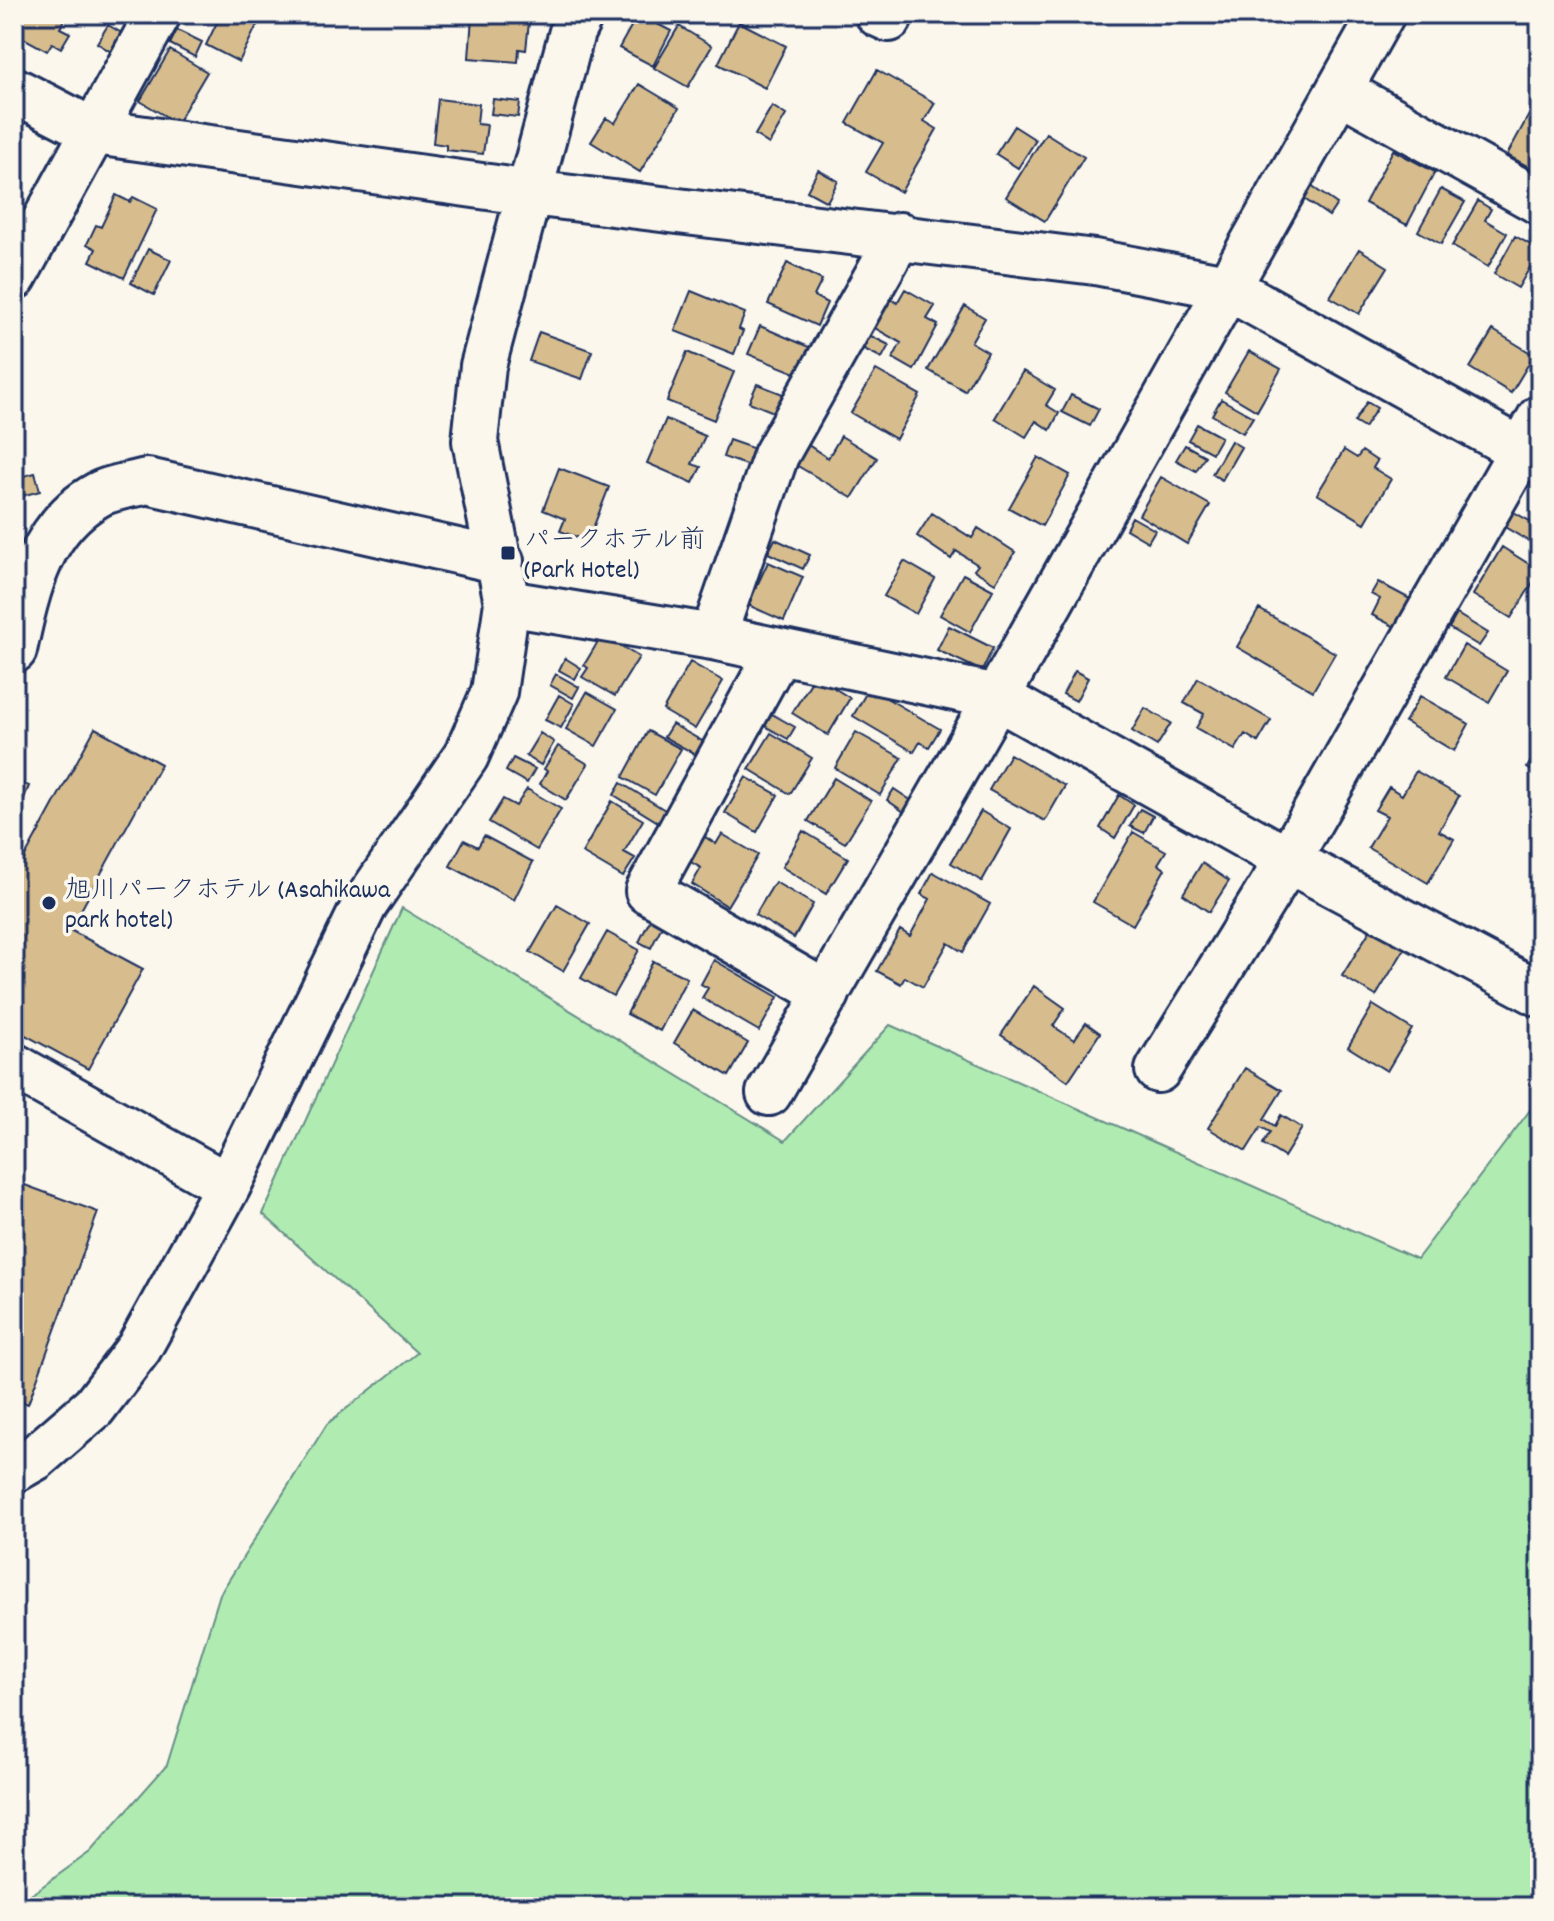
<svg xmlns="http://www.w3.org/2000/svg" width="1554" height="1921" viewBox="0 0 1554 1921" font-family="Dekko,'Klee One',sans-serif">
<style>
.green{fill:#b0ecb1;stroke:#668e88;stroke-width:2}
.building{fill:#d7bd8d;stroke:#1b2f5e;stroke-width:2}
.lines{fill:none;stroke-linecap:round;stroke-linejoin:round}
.minor-casing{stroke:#1b2f5e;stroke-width:50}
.minor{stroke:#fbf7ec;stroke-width:44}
.poi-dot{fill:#1b2f5e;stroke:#fbf7ec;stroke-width:3}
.labels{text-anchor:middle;stroke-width:7;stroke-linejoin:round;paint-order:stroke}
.poi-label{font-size:26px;fill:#1b2f5e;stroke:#fbf7ec;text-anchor:start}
</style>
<rect width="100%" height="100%" fill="#fbf7ec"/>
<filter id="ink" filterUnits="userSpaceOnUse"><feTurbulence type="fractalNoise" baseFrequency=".0125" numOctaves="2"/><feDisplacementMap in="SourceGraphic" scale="16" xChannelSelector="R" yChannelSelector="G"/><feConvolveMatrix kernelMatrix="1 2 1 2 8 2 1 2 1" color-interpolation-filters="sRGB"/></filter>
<g filter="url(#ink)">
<path class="green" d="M402 908 785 1141 890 1025 1417 1259 1540 1097V1907H14L90 1852 167 1765 220 1594 327 1424 417 1353 263 1214Z"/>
<path class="building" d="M14 14H68L60 28 70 33 61 48 52 43 47 51 14 33Z
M221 14H250L260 19 239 62 206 45Z
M638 14 671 31 653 66 619 48Z
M472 17 529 22 526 50 519 49 518 62 469 58Z
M739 22 786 46 765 88 718 64Z
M108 25 127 36 116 55 97 43Z
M679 26 712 46 688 87 654 68Z
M177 30 202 42 195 57 170 44Z
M170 50 207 72 177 123 140 101Z
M877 70 935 103 924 121 937 129 901 192 866 172 883 143 847 123Z
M639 84 679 108 640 172 591 142 606 118 615 123Z
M438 99 479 104 477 124 487 125 483 154 446 150V145L433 143Z
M493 99 520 102 518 117 491 114Z
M772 106 786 115 769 144 755 135Z
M1531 111 1540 116V173L1507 155Z
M1014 126 1036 140 1018 168 996 154Z
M1046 133 1084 157 1045 221 1006 197Z
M1393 150 1435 172 1407 225 1365 203Z
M818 170 838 181 827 202 807 191Z
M1311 186 1337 204 1329 216 1303 198Z
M1441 189 1465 202 1441 244 1418 231Z
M116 195 130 202 133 197 157 209 124 278 90 261 96 249 87 244 96 225 101 227Z
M1478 201 1491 209 1485 220 1507 233 1488 267 1452 246Z
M1515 236 1540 250 1518 288 1494 274Z
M148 249 171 260 154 295 131 283Z
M1359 249 1388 267 1359 314 1330 297Z
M787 263 822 280 814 296 827 303 817 326 768 304Z
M905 289 935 306 927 319 938 325 914 370 893 358 901 343 875 328 891 299 897 303Z
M691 291 745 313 739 329 743 331 734 354 675 331Z
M965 306 985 318 971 342 988 352 965 391 928 370Z
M760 326 809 347 798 374 748 354Z
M1493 330 1534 355 1511 393 1470 368Z
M539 332 592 351 582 379 529 361Z
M869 335 889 345 882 358 862 348Z
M1249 351 1281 369 1257 411 1225 392Z
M687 352 734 372 714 420 667 401Z
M876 370 920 395 896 439 851 413Z
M1023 371 1055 390 1046 405 1059 413 1050 430 1036 421 1026 437 995 418Z
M757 384 783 394 776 413 749 402Z
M1071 395 1099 409 1090 426 1062 412Z
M1221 399 1253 417 1243 433 1212 415Z
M1367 402 1377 408 1364 428 1354 422Z
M666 419 705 436 692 464 701 467 693 483 647 463Z
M1197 424 1221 437 1212 453 1188 440Z
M841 436 877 458 852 498 796 465 808 445 828 458Z
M729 440 755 449 749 466 723 457Z
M1231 441 1241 447 1222 480 1212 474Z
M1185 445 1205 456 1196 471 1176 460Z
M1344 450 1357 458 1362 451 1377 461 1373 468 1391 479 1365 523 1317 494Z
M1038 457 1070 475 1042 526 1009 508Z
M559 468 609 487 588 541 560 531 565 519 543 510Z
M14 473 20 477 35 473 40 491 25 495 14 512Z
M1161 477 1210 505 1187 544 1139 515Z
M1512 511 1540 527 1535 545 1503 526Z
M932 513 972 538 978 528 1015 552 995 583 974 570 978 565 956 551 951 559 917 536Z
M1132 517 1155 530 1148 542 1126 529Z
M775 539 810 555 803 569 768 553Z
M1502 547 1540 571 1511 618 1473 595Z
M904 561 935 579 916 614 884 596Z
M768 562 803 577 784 621 748 605Z
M963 574 993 590 970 632 940 615Z
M1378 582 1410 599 1395 627 1372 615 1380 599 1371 594Z
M1259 609 1335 653 1313 691 1237 647Z
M1457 614 1488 633 1479 646 1449 628Z
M949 626 993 648 982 671 937 650Z
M602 635 639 657 615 696 582 677 588 668 584 665Z
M1464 645 1507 671 1489 702 1446 677Z
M565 658 581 668 575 679 559 670Z
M690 662 723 681 695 729 663 710Z
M1075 671 1088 678 1076 701 1063 694Z
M556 674 579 687 573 698 550 685Z
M815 676 850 698 828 735 792 713Z
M1198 678 1271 720 1258 742 1245 734 1235 750 1196 728 1204 714 1184 703Z
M869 688 940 729 929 747 920 742 914 752 853 716Z
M587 692 617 709 596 746 566 729Z
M559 695 574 704 561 728 545 720Z
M1420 696 1469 724 1454 751 1405 722Z
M1145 708 1171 723 1157 746 1132 731Z
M772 714 795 727 788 739 765 726Z
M672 724 709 745 702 758 664 737Z
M95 728 161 764 70 930 143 969 88 1069 14 1029V877Z
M648 731 681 749 655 795 623 777Z
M856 732 902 758 880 795 835 768Z
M540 733 554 742 541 765 526 756Z
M771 733 812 758 790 794 749 769Z
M1540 745V776L1527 768Z
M558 746 588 764 566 800 540 784 547 771 544 769Z
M1010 754 1065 786 1045 821 989 790Z
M513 758 535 769 527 783 506 771Z
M1416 771 1459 796 1439 831 1454 839 1428 883 1368 848 1387 816 1375 810 1389 787 1402 795Z
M746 777 778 795 757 832 725 813Z
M834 778 871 801 845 843 808 821Z
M14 780 29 786 14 823Z
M621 783 670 813 663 825 614 795Z
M527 789 561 809 537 850 489 822 503 799 516 806Z
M894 789 915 803 907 814 887 800Z
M1119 795 1134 805 1115 838 1100 828Z
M612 801 643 820 624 852 635 858 623 877 582 853Z
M1140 809 1153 816 1144 833 1130 826Z
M981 811 1011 829 982 881 951 863Z
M803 831 848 858 826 894 782 867Z
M1133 832 1166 851 1158 864 1165 869 1133 925 1093 902Z
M722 834 758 855 727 906 692 884 701 868 687 860 702 835 716 844Z
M484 836 533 862 514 900 450 866 464 840 478 847Z
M1202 863 1229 881 1209 912 1183 894Z
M933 872 990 904 963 952 948 943 923 987 905 977 901 984 877 971 900 930 910 936 930 899 921 894Z
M775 882 813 904 794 938 755 915Z
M557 905 590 924 563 971 530 952Z
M651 918 663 924 651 948 639 942Z
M1374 924 1407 945 1376 996 1342 976Z
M607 932 639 950 613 996 581 978Z
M714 960 778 997 759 1031 702 998 708 988 701 984Z
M653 961 687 978 660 1031 627 1014Z
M1034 986 1065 1008 1053 1026 1074 1040 1086 1023 1100 1033 1068 1081 1001 1035Z
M1373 1005 1412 1029 1387 1071 1348 1047Z
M693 1010 748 1043 729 1076 674 1043Z
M1245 1068 1282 1090 1264 1119 1275 1126 1281 1115 1302 1128 1284 1157 1263 1144 1270 1132 1261 1127 1246 1151 1208 1128Z
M14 1181 98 1212 28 1404 14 1399Z"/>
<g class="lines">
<defs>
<path id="minor" d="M878 14 889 19
M14 90 95 132 531 193 1095 262 1227 287 1540 461
M1339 90 1540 202
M14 277 158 14
M507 603 713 637 997 697 1288 860 1540 994
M713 637 776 455 900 235
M14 650C27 590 40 526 99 494 112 487 132 485 147 481L501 561
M779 651 648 891 827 994
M14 1066 228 1186
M1158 1070 1288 860 1540 418
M769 1093 997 697 1382 14
M14 1470 35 1458 94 1407 139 1348 228 1186 365 904 466 756 494 692 507 603 475 441 483 366 572 32 581 14"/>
</defs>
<use href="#minor" class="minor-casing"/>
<use href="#minor" class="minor"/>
</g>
</g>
<g class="poi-dot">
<rect x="500" y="545" width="16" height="16" rx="4"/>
<circle cx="49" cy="903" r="8"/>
</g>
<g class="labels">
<g class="poi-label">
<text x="524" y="547">パークホテル前<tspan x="524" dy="30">(Park Hotel)</tspan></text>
<text x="65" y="897">旭川パークホテル (Asahikawa<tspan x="65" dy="30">park hotel)</tspan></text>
</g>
</g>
<rect width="1554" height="1921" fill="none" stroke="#fbf7ec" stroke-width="48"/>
<rect x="24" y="24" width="1506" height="1873" fill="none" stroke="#1b2f5e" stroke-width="3" filter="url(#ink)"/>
</svg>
